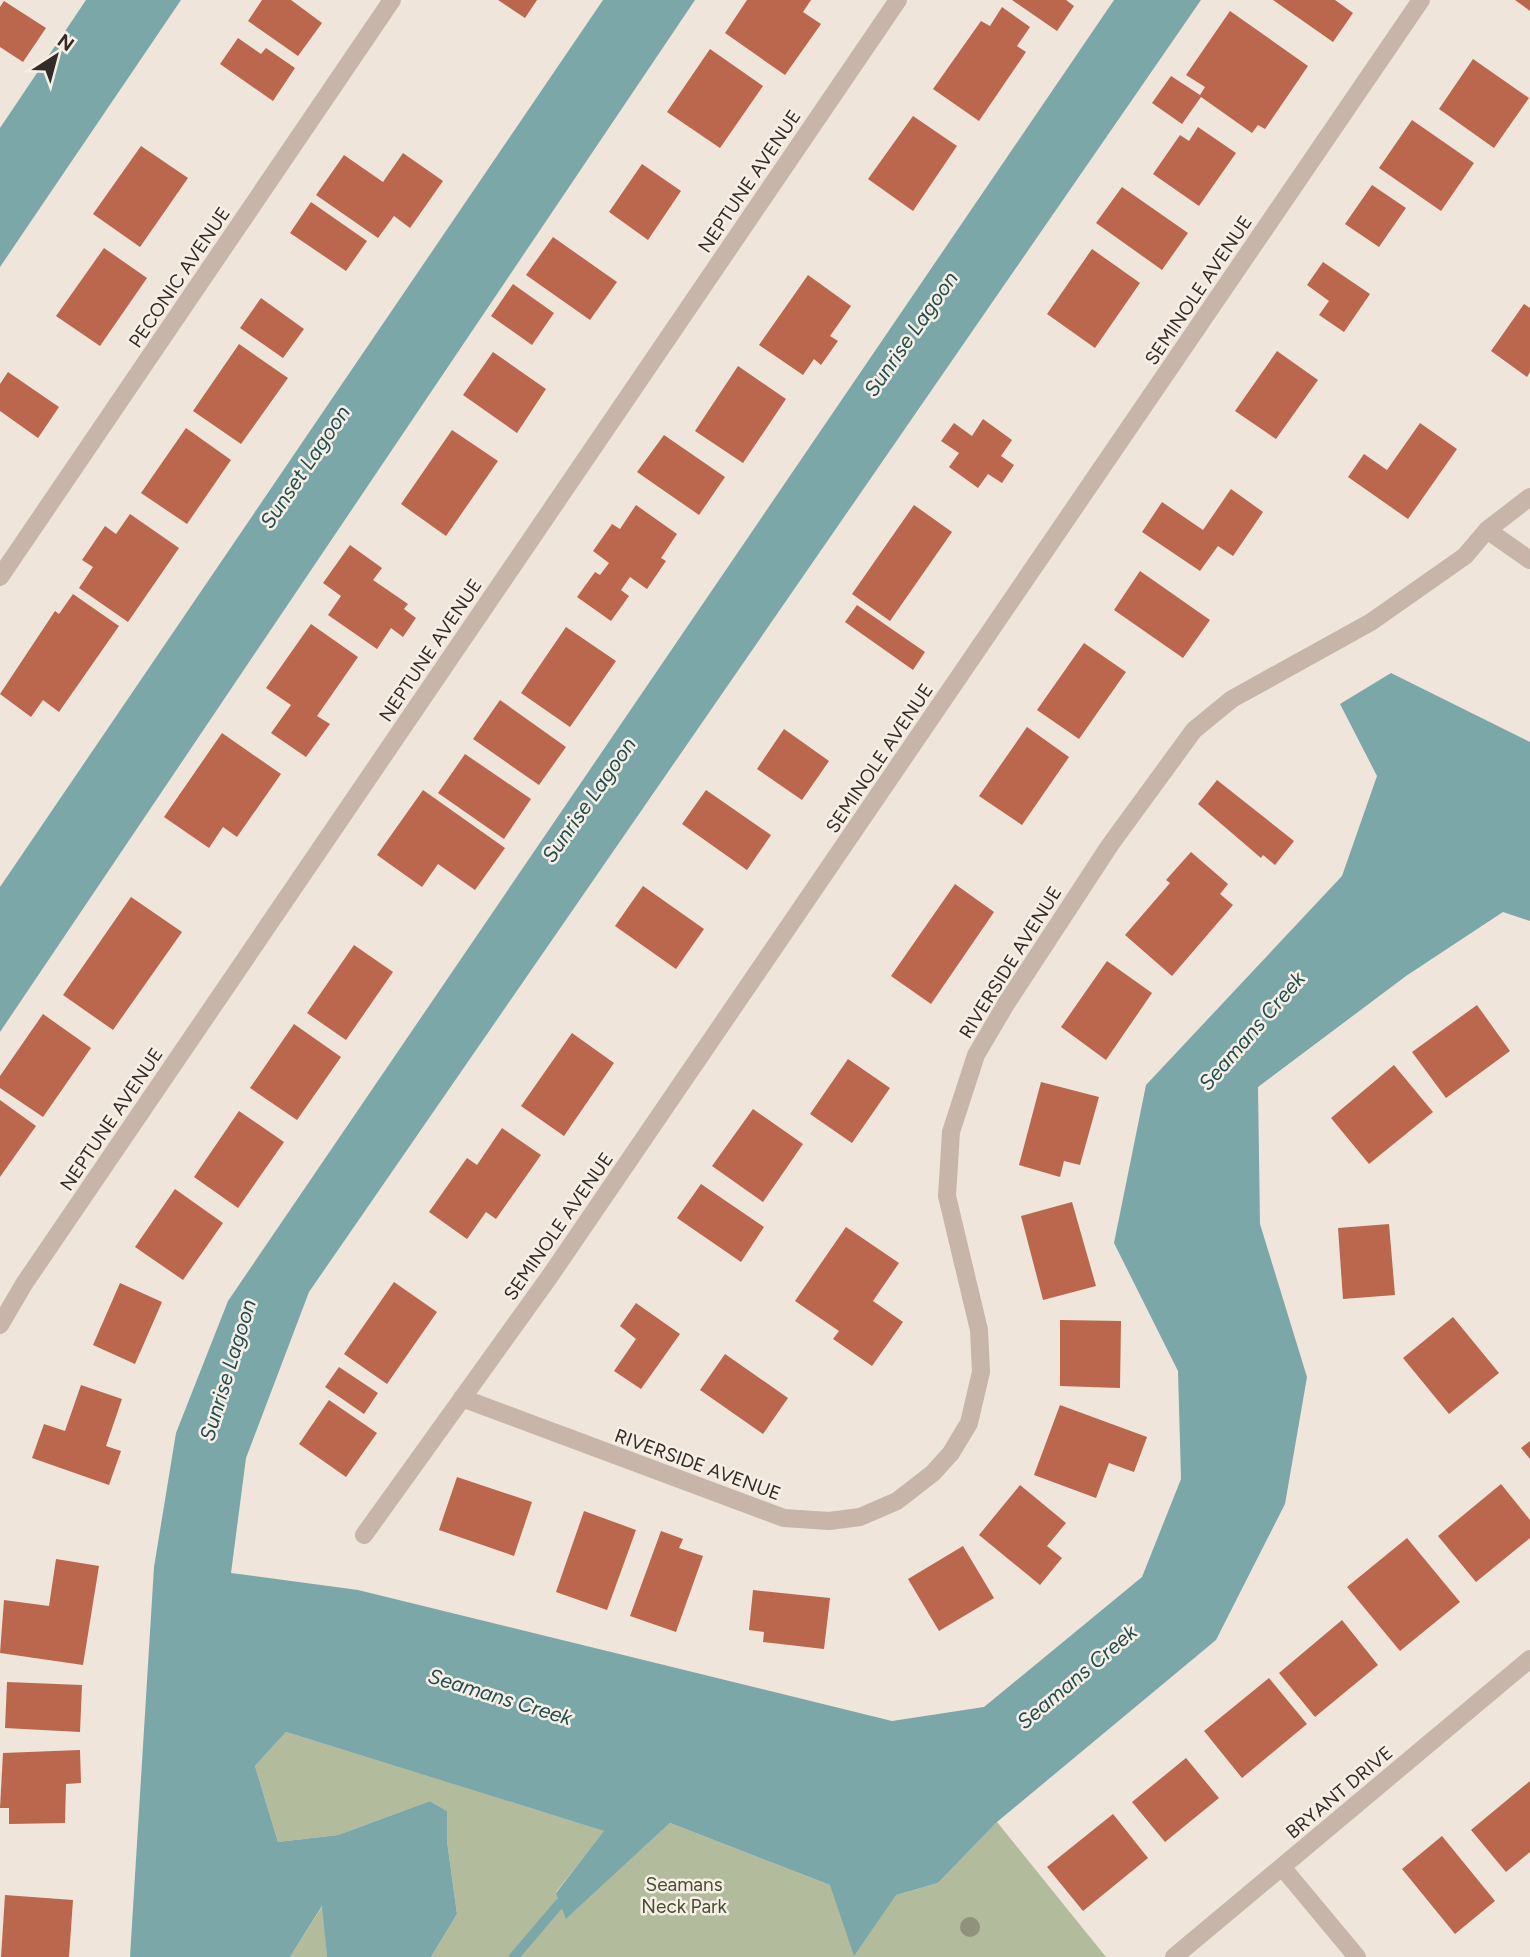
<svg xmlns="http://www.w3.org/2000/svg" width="1530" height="1957" viewBox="0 0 1530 1957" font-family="Figtree,sans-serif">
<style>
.green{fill:#b2bc9c}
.water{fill:#7ca7a9}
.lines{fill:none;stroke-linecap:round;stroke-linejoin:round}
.stream{stroke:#7ca7a9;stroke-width:10}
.building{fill:#ba674d}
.minor{stroke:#c6b5a8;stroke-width:18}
.tree{fill:#90927c}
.labels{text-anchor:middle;stroke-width:5;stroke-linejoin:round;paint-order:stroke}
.street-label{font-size:19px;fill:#332b27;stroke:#f7efe6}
.park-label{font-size:19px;fill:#434f2e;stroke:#f7efe6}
.water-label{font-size:21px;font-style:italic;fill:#214d50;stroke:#f7efe6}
</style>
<rect width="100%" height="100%" fill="#efe5db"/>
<path class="green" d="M286 1732 605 1831 556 1892 567 1918 670 1823 830 1885 896 1895 938 1883 997 1822 1106 1957H431L457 1914 447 1841V1811L430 1801 338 1835 278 1842 255 1766Z
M323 1905 327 1957H290Z"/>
<path class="water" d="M86 0H181L0 267V128Z
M603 0H695L0 1032V887Z
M1114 0H1201L309 1292 246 1458 231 1573 358 1590 892 1721 984 1707 1142 1577 1181 1479 1178 1371 1114 1243 1146 1085 1342 876 1377 776 1340 704 1391 673 1530 742V921L1503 912 1406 976 1258 1087 1260 1224 1307 1377 1285 1504 1216 1640 997 1822 938 1883 896 1895 854 1956 830 1885 670 1823 566 1919 556 1893 604 1831 286 1732 255 1766 278 1842 338 1835 430 1801 447 1811V1841L457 1914 431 1957H327L322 1906 290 1957H130L154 1567 176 1433 228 1301Z"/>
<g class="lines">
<path class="stream" d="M514 1957 560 1903"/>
</g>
<path class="building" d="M262 0H291L322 23 298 56 248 21Z
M498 0H537L525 18Z
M747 0H811L803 12 821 24 785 75 725 33Z
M1012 0H1066L1074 6 1057 31Z
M1273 0H1335L1353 13 1333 42Z
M1515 0H1530V11Z
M4 1 46 28 23 62 0 47V7Z
M1002 7 1030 27 1017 46 1026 52 979 121 933 89 981 21 990 26Z
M1230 11 1308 66 1265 129 1258 125 1252 133 1201 97 1182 124 1152 103 1171 76 1200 95 1205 87 1186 75Z
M238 38 261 54 266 48 295 68 273 101 220 64Z
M710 49 763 86 720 148 667 112Z
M1473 59 1529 98 1494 148 1439 109Z
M913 116 957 146 913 211 868 179Z
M1412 120 1474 163 1441 211 1379 168Z
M1198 127 1236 153 1199 206 1153 174 1180 135 1189 141Z
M141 146 188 178 140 247 93 214Z
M403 153 443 181 410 228 394 216 378 238 316 195 344 155 383 182Z
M642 164 681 191 648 240 609 212Z
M1372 185 1406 208 1379 247 1345 224Z
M1122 187 1188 233 1162 270 1096 223Z
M311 202 367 241 346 271 290 233Z
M553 237 617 282 590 320 526 275Z
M104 248 147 278 100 346 56 316Z
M1092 249 1140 283 1095 348 1047 314Z
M1323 262 1370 294 1344 332 1319 315 1329 301 1307 285Z
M808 275 851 306 830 336 838 341 821 365 814 359 803 375 759 345Z
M513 284 554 313 532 345 491 316Z
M261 298 304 329 283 358 240 328Z
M1524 304 1530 308V372L1527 377 1491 351Z
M239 344 288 378 241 444 193 411Z
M1277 351 1318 380 1276 439 1235 411Z
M493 352 546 389 517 433 463 395Z
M738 366 786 399 743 463 695 431Z
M8 372 59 407 38 438 0 411V384Z
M983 419 1012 440 1001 456 1014 465 1002 483 988 474 978 488 949 467 959 453 941 441 954 423 972 436Z
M1420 423 1457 449 1408 519 1348 477 1364 454 1387 470Z
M186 428 231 460 187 524 141 493Z
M452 430 498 461 446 536 401 504Z
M664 435 725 477 699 515 637 472Z
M1231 489 1263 512 1233 556 1218 546 1200 571 1142 532 1162 502 1203 530Z
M636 505 677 534 661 558 666 561 647 589 630 577 621 590 629 596 611 621 577 597 595 572 600 575 609 563 593 551 612 524 620 529Z
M914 505 952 532 890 621 852 594Z
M130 514 179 548 128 622 79 588 93 567 82 560 105 526 116 534Z
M350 545 382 568 373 580 408 604 404 609 416 618 403 637 391 628 377 649 328 615 341 596 323 583Z
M1140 571 1210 620 1183 658 1114 610Z
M73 594 119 626 59 712 43 700 31 717 0 694 55 611 59 614Z
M857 605 925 652 913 670 845 622Z
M311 624 358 657 317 716 330 724 306 757 271 733 291 705 266 688Z
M566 627 616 661 570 727 521 693Z
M1084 643 1126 672 1079 739 1037 710Z
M500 700 566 747 539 785 473 739Z
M1027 727 1069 757 1022 825 979 796Z
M784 729 829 761 802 800 757 769Z
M222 733 281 774 237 837 223 827 209 848 164 817Z
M465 754 531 799 504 839 438 793Z
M1217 780 1294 841 1275 865 1263 855 1261 858 1198 804Z
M423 790 505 848 475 890 438 864 422 887 377 855Z
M706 790 771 835 747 870 682 824Z
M1191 852 1228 884 1220 894 1233 905 1172 976 1125 935 1170 883 1166 880Z
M955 884 994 912 931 1004 891 976Z
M643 886 704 929 676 969 615 926Z
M131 897 182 932 113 1030 63 995Z
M354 945 393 972 346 1040 307 1013Z
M1107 961 1152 993 1106 1060 1061 1027Z
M1477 1005 1510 1051 1446 1098 1412 1052Z
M43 1014 91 1048 43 1117 0 1088V1076Z
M294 1024 341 1057 297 1120 250 1088Z
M572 1033 614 1063 564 1136 521 1106Z
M848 1059 890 1088 852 1143 810 1114Z
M1394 1065 1433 1112 1369 1164 1331 1118Z
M1041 1082 1099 1097 1080 1165 1064 1161 1060 1177 1019 1165Z
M0 1100 36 1126 0 1177Z
M753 1109 803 1144 763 1202 712 1166Z
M239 1111 284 1142 238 1208 194 1177Z
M502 1128 541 1155 496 1219 486 1212 467 1239 429 1212 467 1158 477 1165Z
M701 1184 764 1227 741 1262 677 1218Z
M175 1189 223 1223 183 1280 135 1247Z
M1072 1202 1096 1286 1043 1300 1021 1216Z
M1389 1224 1395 1295 1343 1299 1338 1228Z
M846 1227 899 1263 873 1301 903 1322 872 1366 833 1339 839 1331 795 1301Z
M394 1282 437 1312 387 1384 344 1354Z
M120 1283 162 1302 135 1364 93 1345Z
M636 1303 680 1334 641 1389 614 1371 636 1339 620 1326Z
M1453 1317 1499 1373 1449 1414 1403 1358Z
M1060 1320 1121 1321 1120 1388 1060 1386Z
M725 1354 788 1398 763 1434 700 1390Z
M339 1367 378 1393 364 1414 325 1387Z
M81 1385 122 1399 106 1446 121 1451 109 1485 32 1458 44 1424 65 1431Z
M329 1400 377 1433 346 1477 299 1444Z
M1060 1405 1147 1437 1134 1472 1109 1463 1096 1498 1034 1475Z
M1530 1441V1459L1521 1448Z
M457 1477 532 1502 514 1556 439 1530Z
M1501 1484 1530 1520V1538L1476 1582 1438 1536Z
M1020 1485 1066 1523 1047 1546 1062 1558 1040 1585 979 1535Z
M584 1511 636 1530 607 1610 556 1592Z
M661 1531 683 1539 679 1548 703 1556 676 1632 630 1616Z
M1407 1538 1460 1602 1400 1651 1347 1587Z
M963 1546 994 1598 939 1631 908 1579Z
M56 1559 99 1566 83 1665 0 1653 4 1600 49 1606Z
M753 1590 830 1598 824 1649 763 1642 764 1632 749 1630Z
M1342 1620 1378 1665 1315 1717 1279 1673Z
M1269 1678 1307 1724 1242 1778 1204 1731Z
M7 1682 82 1685 80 1732 5 1728Z
M80 1750 81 1783 66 1784 65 1823 9 1824V1808H0L3 1753Z
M1186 1758 1219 1798 1165 1842 1132 1802Z
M1530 1781V1852L1506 1872 1471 1830Z
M1113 1814 1148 1858 1083 1911 1047 1867Z
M1442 1836 1495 1901 1455 1934 1402 1869Z
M5 1895 73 1900 69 1957H1Z"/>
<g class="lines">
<path class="minor" d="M1487 530 1530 560
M0 577 392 0
M0 1325 24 1284 898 0
M462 1398 784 1518 829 1521 860 1517 897 1501 933 1473 951 1453 969 1423 981 1372 979 1330 947 1196 951 1132 976 1055 1006 1004 1110 845 1194 730 1232 699 1371 622 1465 556 1487 530 1530 497
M364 1535 550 1276 1421 0
M1282 1867 1357 1957
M1174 1957 1530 1659"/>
</g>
<circle class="tree" cx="970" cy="1927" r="10"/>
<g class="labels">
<g class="street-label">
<text transform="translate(749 181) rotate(-56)" y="7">NEPTUNE AVENUE</text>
<text transform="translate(179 277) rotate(-56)" y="7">PECONIC AVENUE</text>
<text transform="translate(1198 290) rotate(-56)" y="7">SEMINOLE AVENUE</text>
<text transform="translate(430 650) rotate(-56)" y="7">NEPTUNE AVENUE</text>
<text transform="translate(879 758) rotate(-56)" y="7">SEMINOLE AVENUE</text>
<text transform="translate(1010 962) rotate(-58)" y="7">RIVERSIDE AVENUE</text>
<text transform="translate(111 1119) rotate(-56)" y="7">NEPTUNE AVENUE</text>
<text transform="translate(558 1226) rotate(-55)" y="7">SEMINOLE AVENUE</text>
<text transform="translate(698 1464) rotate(20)" y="7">RIVERSIDE AVENUE</text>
<text transform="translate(1339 1792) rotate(-40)" y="7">BRYANT DRIVE</text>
</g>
<g class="park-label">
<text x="684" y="1891">Seamans<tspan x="684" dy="22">Neck Park</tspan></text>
</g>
<g class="water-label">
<text transform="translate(911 334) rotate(-55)" y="7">Sunrise Lagoon</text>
<text transform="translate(305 467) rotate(-56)" y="7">Sunset Lagoon</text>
<text transform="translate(589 800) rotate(-55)" y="7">Sunrise Lagoon</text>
<text transform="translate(1252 1031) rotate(-49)" y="7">Seamans Creek</text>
<text transform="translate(228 1370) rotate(-73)" y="7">Sunrise Lagoon</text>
<text transform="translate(1077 1677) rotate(-40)" y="7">Seamans Creek</text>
<text transform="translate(500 1697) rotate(17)" y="7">Seamans Creek</text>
</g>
</g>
<g transform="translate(56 56) rotate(36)" stroke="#f7efe6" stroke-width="5" paint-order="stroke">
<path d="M0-5L12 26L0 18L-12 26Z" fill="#332b27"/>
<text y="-10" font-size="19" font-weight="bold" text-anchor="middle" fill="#332b27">N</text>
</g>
</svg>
